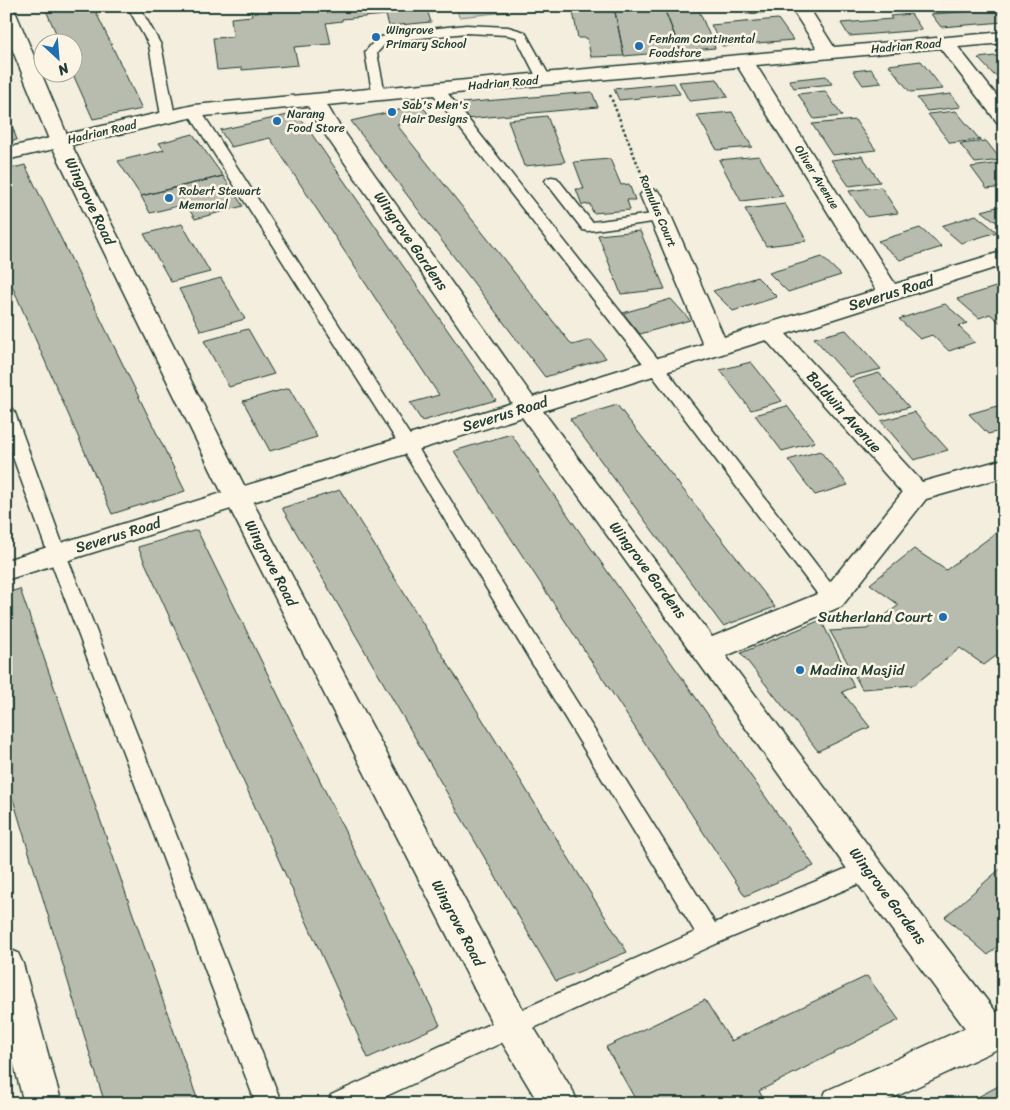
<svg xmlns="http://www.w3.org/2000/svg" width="1010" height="1110" viewBox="0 0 1010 1110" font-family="Sriracha,sans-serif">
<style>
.green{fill:#d0d1c2;stroke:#78877b}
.building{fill:#b8bcae;stroke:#1f3d34}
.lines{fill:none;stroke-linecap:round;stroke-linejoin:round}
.lane-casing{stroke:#1f3d34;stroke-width:3}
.street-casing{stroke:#1f3d34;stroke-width:3}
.secondary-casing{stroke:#1f3d34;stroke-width:3}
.path{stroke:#1f3d34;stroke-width:2.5;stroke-dasharray:2.5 2.5;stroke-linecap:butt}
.lane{fill:#fcf5e5;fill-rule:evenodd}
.street{fill:#fcf5e5;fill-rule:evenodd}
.secondary{fill:#fcf5e5;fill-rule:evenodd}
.poi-dot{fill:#1f6fb2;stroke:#fcf5e5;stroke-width:2}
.labels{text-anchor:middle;stroke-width:5;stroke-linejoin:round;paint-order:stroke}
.far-poi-label{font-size:12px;fill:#1f3d34;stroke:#fcf5e5;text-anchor:start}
.far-street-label{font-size:12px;fill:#1f3d34;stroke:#fcf5e5}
.street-label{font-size:15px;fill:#1f3d34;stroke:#fcf5e5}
.poi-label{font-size:15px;fill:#1f3d34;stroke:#fcf5e5;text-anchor:end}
</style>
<rect width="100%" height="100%" fill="#f3eede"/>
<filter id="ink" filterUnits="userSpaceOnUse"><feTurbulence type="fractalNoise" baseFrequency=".02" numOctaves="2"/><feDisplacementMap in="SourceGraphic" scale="10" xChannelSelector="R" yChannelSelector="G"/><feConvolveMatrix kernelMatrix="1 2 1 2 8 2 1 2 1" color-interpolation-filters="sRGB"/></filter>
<g filter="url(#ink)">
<path class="green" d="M456 6H504L507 12 459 17Z"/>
<path class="building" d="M44 6H93L142 109 93 119 72 72V42H60Z
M250 6H417L418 8 426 7 431 22 389 26 386 15 342 19V21L326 23 331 44 294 47 298 65 242 70V68L217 70 213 38 233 37 231 18 252 16Z
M572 6H614L624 56 591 57 587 38H578Z
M638 6H663L681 51 624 56 614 8Z
M663 6H697L715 48 681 51Z
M741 6H770L774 12 746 14Z
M1004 9V22L941 27 931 14Z
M911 14 922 30 849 36 841 23 892 19 890 16Z
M778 19 793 40 722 46 711 25Z
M1004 55V74L994 75 978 58Z
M921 61 943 89 910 92 889 65Z
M871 69 882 83 863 85 853 71Z
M826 76 832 84 794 88 789 80Z
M717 79 728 97 689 101 679 82Z
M674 83 680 94 619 100 614 89Z
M825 91 842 116 814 119 798 94Z
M592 92 598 107 466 119 461 103Z
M951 94 961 107 927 111 917 98Z
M421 105 431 117 397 125 572 345 591 340 606 358 545 377 351 121Z
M6 108 17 140 6 142Z
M956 111 980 140 950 143 928 114Z
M732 112 752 147 717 150 697 115Z
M297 113 496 400 422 421 410 403 439 395 270 138 231 147 220 130Z
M547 116 565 162 524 166 508 120Z
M855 120 876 150 832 155 812 124Z
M193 134 223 176 141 196 118 161 164 150 159 143Z
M986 141 1001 160 975 163 960 144Z
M759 156 783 196 741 201 719 160Z
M862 156 880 182 849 186 831 160Z
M610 159 621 185 629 184 635 200H627L630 210 593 213 590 204 582 205 576 189H584L574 162Z
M1001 163 1004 167V187L987 189 971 167Z
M25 165 185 491 112 514 6 272V170Z
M223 176 243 206 195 219 186 204 150 213 141 196Z
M881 187 898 213 867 217 849 191Z
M785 204 807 241 766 246 745 209Z
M1004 205V228L982 211Z
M976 215 997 232 961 243 941 226Z
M182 224 210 272 171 282 144 234Z
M920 228 942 247 900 260 878 241Z
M640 231 665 289 621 294 598 235Z
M822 257 841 275 788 292 769 273Z
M757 277 777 297 733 311 713 291Z
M221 278 245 319 201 331 179 289Z
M1002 285 1004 326 990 314 979 318 957 299Z
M671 299 690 320 640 334 623 313Z
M945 304 967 323 958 326 975 342 949 351 932 335 920 339 899 319Z
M248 329 274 374 229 387 204 341Z
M846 330 881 369 849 377 814 338Z
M751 362 782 401 751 410 720 370Z
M879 373 909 407 881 415 852 381Z
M289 388 317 437 270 451 243 401Z
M1004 404V430L988 434 969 414Z
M617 405 775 607 723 626 570 419Z
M787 406 815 442 782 451 755 415Z
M914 412 948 450 914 460 881 421Z
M511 434 814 866 745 896 454 451Z
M820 451 848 485 815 495 788 460Z
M340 490 627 952 556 981 282 508Z
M1004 527V650L984 665 960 648 914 685 862 689 830 631 867 629 899 605 870 584 914 549 946 570Z
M197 530 440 1025 368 1058 138 547Z
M20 589 199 1104H105L6 776V593Z
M821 620 854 687 842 692 870 727 818 751 741 653Z
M1000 869 1004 872V941L988 955 945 917Z
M867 976 899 1020 759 1091 764 1100 756 1104H638L606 1047 705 1000 731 1041Z
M1004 1083V1104H965Z"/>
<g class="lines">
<defs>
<path id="lane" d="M127 6H139L161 45 175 116 173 119 168 120 161 116 149 45Z
M466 25 508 27 525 32 551 79 549 82H539L516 37 507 35 466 33 402 40 385 44 377 53 385 94 383 97H373L365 52 377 38 402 32Z
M436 84 441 85 661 363 839 594 842 599 839 604 832 606 825 604 649 371 431 91 429 88Z
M194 107 201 111 413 440 715 923 867 860 875 863 878 870 875 877 718 943 369 1104H327L331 1095 695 932 400 446 187 111Z
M552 177 557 178 592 222 660 213 665 214 667 217 665 220 660 221 588 231 583 230 545 181 547 178Z
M6 407 12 409 15 413 66 554 282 1104H256L48 554 6 438Z"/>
<path id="street" d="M790 6H808L834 47 1004 32V43L958 47 1004 105V124L997 122 940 48 756 65 895 284 1004 251V265L786 334 922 482 1004 459V477L926 499 842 606 726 656 879 860 996 1012 1004 1009V1046L880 1104H821L826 1091 965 1028 855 880 522 417 6 580V560L512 403 315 120 308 106 194 117 6 160V148L194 105 817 48ZM738 67 876 290 724 337 662 195 658 191 651 189 644 191 640 195 703 344 533 397 335 119 327 105ZM766 340 902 493 822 592 712 637 543 411Z
M6 948 18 953 23 964 62 1104H24L6 1033Z"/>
<path id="secondary" d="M6 6 12 7 15 11 70 142 250 497 526 1015 573 1091 578 1104H539L500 1039 224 497 50 142 6 34Z"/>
</defs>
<use href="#lane" class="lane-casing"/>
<use href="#street" class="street-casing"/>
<use href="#secondary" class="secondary-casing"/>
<path class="path" d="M610 95 642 175"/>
<use href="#lane" class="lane"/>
<use href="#street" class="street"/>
<use href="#secondary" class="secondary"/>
</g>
</g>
<g class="poi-dot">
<circle cx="376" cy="37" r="5"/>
<circle cx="639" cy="46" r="5"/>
<circle cx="392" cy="112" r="5"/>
<circle cx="277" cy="121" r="5"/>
<circle cx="169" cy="198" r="5"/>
<circle cx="943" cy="617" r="5"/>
<circle cx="800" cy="670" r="5"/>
</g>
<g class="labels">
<g class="far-poi-label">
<text x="386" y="34">Wingrove<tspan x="386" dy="14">Primary School</tspan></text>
<text x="649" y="43">Fenham Continental<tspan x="649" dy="14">Foodstore</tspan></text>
<text x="402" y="109">Sab's Men's<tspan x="402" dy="14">Hair Designs</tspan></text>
<text x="287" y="118">Narang<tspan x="287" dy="14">Food Store</tspan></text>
<text x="179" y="195">Robert Stewart<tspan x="179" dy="14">Memorial</tspan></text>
</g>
<g class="far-street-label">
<text transform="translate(906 46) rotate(-5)" y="4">Hadrian Road</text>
<text transform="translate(503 83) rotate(-5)" y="4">Hadrian Road</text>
<text transform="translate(102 132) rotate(-13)" y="4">Hadrian Road</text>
<text transform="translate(817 177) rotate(58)" y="4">Oliver Avenue</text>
<text transform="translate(658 211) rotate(67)" y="4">Romulus Court</text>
</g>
<g class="street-label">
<text transform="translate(90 201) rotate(64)" y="5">Wingrove Road</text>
<text transform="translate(411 241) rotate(55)" y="5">Wingrove Gardens</text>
<text transform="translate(891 293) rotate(-17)" y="5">Severus Road</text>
<text transform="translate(844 412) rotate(48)" y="5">Baldwin Avenue</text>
<text transform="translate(505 414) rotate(-17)" y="5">Severus Road</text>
<text transform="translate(118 535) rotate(-17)" y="5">Severus Road</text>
<text transform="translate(271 563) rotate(62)" y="5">Wingrove Road</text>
<text transform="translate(648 570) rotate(53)" y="5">Wingrove Gardens</text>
<text transform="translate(888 896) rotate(53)" y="5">Wingrove Gardens</text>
<text transform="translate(458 923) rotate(62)" y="5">Wingrove Road</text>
</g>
<g class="poi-label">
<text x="933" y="622">Sutherland Court</text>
<text x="810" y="675" text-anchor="start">Madina Masjid</text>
</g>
</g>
<rect width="1010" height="1110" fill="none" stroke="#fcf5e5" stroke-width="25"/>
<rect x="12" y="12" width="985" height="1085" fill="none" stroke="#1f3d34" stroke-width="2" filter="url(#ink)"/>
<g transform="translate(58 58) rotate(154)"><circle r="24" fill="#fcf5e5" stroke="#a4ab9e"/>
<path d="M0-4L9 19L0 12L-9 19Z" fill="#1f6fb2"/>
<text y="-8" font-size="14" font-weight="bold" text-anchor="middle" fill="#1f3d34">N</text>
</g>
</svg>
